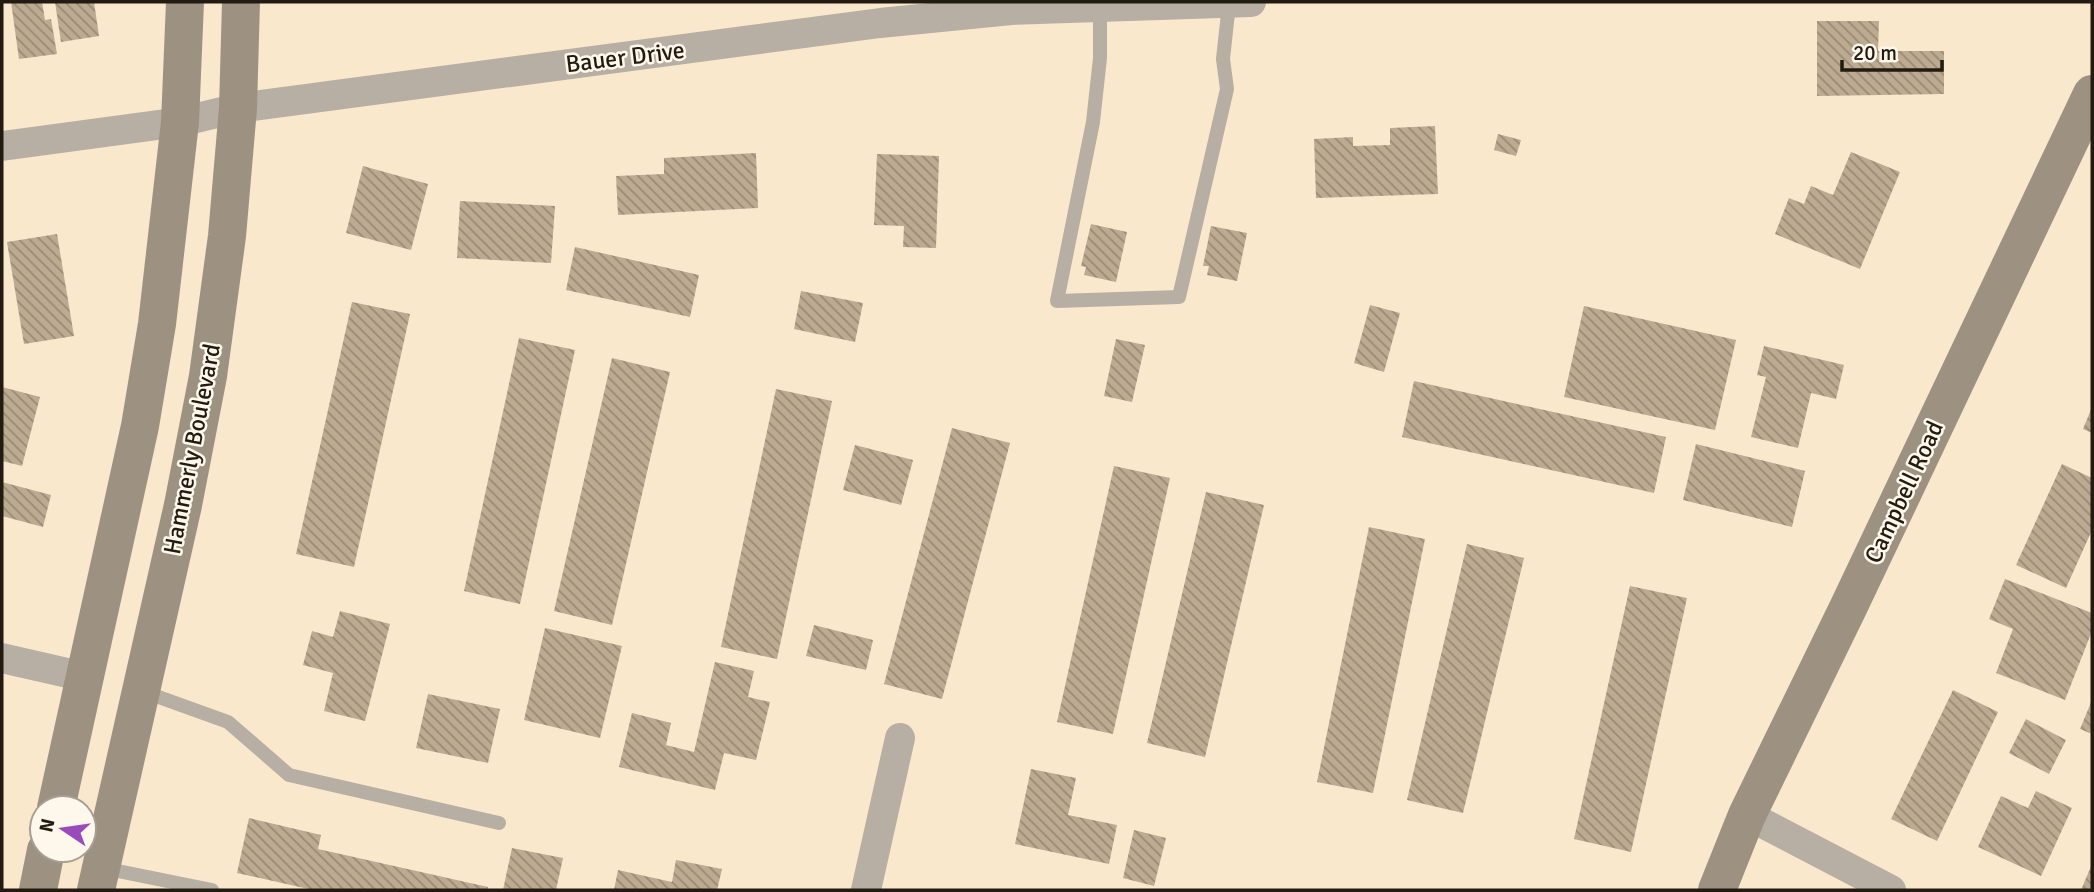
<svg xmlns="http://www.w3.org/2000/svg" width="2094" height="892" viewBox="0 0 2094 892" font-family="Signika,sans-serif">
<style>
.building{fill:url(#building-back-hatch)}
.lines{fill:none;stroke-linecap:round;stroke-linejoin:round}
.lane{stroke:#b7afa4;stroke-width:14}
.street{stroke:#b7afa4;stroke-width:30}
.secondary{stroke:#9d9281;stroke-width:38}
.labels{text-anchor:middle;stroke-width:5;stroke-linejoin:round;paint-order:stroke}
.street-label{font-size:24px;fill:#211b11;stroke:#fef7ec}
</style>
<defs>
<pattern id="building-back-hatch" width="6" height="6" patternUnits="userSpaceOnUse" patternTransform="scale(1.75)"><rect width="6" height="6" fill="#bcab91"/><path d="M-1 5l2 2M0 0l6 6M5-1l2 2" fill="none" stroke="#988a75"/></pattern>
</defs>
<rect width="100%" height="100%" fill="#fae8cd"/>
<path class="building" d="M11 2H42L45 20 51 19 57 54 19 59Z
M55 2H94L99 36 61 42Z
M1817 21H1879L1878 51H1944V94L1817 96Z
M1435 126 1438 194 1316 198 1314 139 1353 137V146L1390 145V128Z
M1498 134 1521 140 1516 156 1494 150Z
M1851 152 1900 172 1860 269 1775 234 1789 198 1804 204 1811 186 1833 195Z
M756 153 758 208 618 215 616 176 664 174V158Z
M877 154 939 156 936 248 903 247 904 226 874 225Z
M363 166 428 184 411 250 346 233Z
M460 201 555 206 551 263 457 258Z
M1091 224 1127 232 1116 282 1084 275 1086 267 1081 266Z
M1211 226 1247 233 1237 281 1207 275 1209 266H1203Z
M57 234 74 336 24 344 7 242Z
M575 247 699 275 690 317 566 290Z
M801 291 863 303 855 342 794 329Z
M352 302 410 314 354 567 296 554Z
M1370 305 1400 313 1384 372 1354 363Z
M1584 306 1736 340 1715 430 1564 397Z
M519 338 575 350 520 604 464 591Z
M1116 339 1145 345 1132 402 1104 396Z
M1764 346 1844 365 1836 399 1811 393 1798 448 1751 437 1766 377 1757 375Z
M612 358 670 372 612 625 554 611Z
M1414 381 1666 437 1654 493 1402 437Z
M2 387 40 397 22 466 2 461Z
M776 389 832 401 777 659 721 647Z
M2092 407V433L2083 429Z
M952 428 1010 443 942 699 884 684Z
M1696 444 1805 471 1792 527 1683 500Z
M855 445 913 460 901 505 843 490Z
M2062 464 2092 478V530L2066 588 2016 565Z
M1114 466 1170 478 1113 734 1057 722Z
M2 482 51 495 43 527 2 516Z
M1206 492 1264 505 1205 757 1147 743Z
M1369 527 1425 539 1373 793 1317 782Z
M1467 544 1524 558 1463 813 1407 800Z
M2005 579 2092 613V631L2065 700 1996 673 2013 629 1989 619Z
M1630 586 1687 598 1631 852 1574 839Z
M340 611 390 624 365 721 324 711 333 673 303 665 312 631 333 637Z
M814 625 873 640 866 670 806 656Z
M545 628 622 646 600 738 524 720Z
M715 662 754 671 748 697 770 702 756 760 724 753 715 790 619 767 632 713 671 723 666 745 694 752Z
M1953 690 1998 712 1937 841 1891 819Z
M428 694 500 709 488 763 416 748Z
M2092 700V734L2080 729Z
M2026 719 2066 740 2049 774 2009 753Z
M1031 769 1076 778 1068 815 1117 825 1109 864 1015 844Z
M2036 791 2072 808 2041 876 1978 847 2001 796 2028 808Z
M249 818 321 835 318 849 488 887V890H313L237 873Z
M1134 830 1166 838 1154 886 1123 878Z
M512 848 563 858 556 890H503Z
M676 860 722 869 717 890H614L618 870 672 882Z
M2092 864V890H2081Z"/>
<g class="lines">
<path class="lane" d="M1100 7V58L1093 122 1057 301 1179 297 1227 89 1223 59 1229 4
M142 691 228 722 289 775 499 823
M103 868 212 890"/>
<path class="street" d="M2 146 180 122 238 108 880 23 1011 10 1251 2
M2 658 85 677
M1747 815 1891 890
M866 890 900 738"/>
<path class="secondary" d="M56 808 140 426 157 324 180 122 185 2
M38 890 46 850
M96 890 183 505 208 376 227 236 238 108 241 2
M1717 890 1747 815 1848 608 2092 94"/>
</g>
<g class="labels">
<g class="street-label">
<text transform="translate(625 57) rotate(-7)" y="8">Bauer Drive</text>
<text transform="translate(192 449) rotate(-79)" y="8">Hammerly Boulevard</text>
<text transform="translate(1904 492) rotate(-65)" y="8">Campbell Road</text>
</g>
</g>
<rect width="2094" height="892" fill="none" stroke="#211b11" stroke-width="7"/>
<g transform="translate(63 829) rotate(283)"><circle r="33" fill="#fef7ec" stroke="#a69f94" stroke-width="2"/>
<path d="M0-5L12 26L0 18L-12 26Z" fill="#9a4bbb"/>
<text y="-10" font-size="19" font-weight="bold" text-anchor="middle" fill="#211b11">N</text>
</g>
<path d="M1842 60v10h100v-10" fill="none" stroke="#211b11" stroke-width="3.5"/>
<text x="1853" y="60" font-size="21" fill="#211b11" stroke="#fef7ec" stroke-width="5" paint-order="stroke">20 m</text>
</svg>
